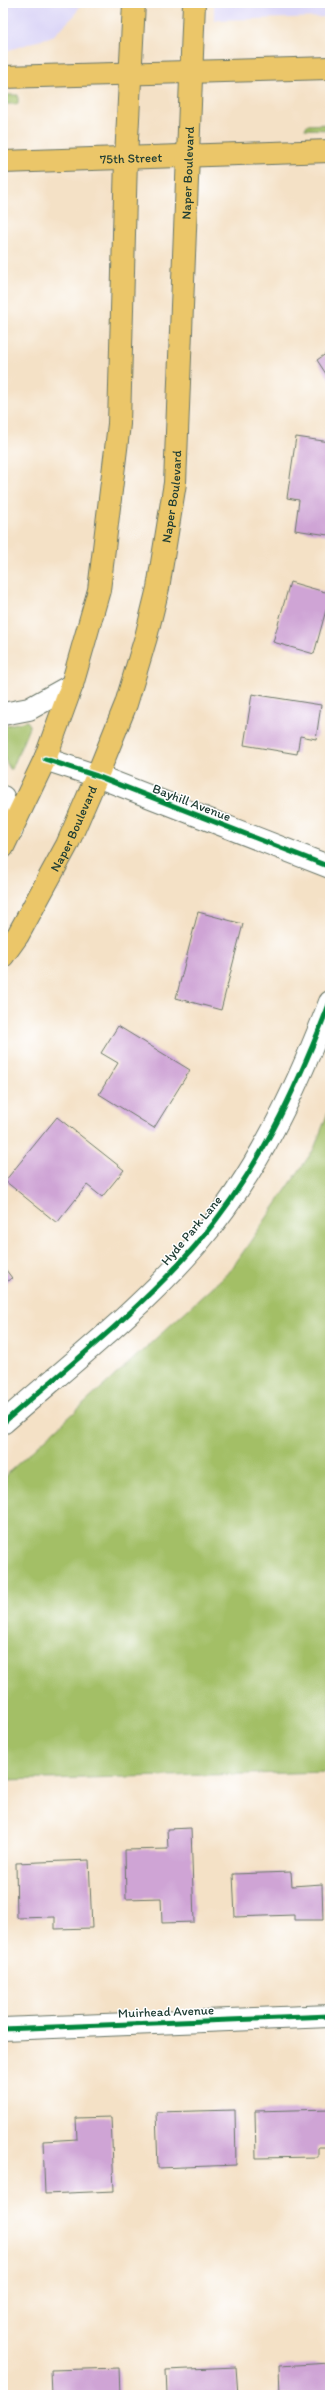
<svg xmlns="http://www.w3.org/2000/svg" width="333" height="2398" viewBox="0 0 333 2398" font-family="Itim,sans-serif">
<style>
.built{fill:#dbd6f7}
.green{fill:#a3bf66;stroke:#617e4d}
.building{fill:#cfa4d5}
.lines{fill:none;stroke-linecap:round;stroke-linejoin:round}
.minor-casing{stroke:#6a7667;stroke-width:24}
.major-casing{stroke:#6a7667;stroke-width:24}
.minor{stroke:#fff;stroke-width:22}
.major{stroke:#ebc669;stroke-width:22}
.cycleway-casing{stroke:#fff;stroke-width:8}
.cycleway{stroke:#00873e;stroke-width:5}
.labels{text-anchor:middle;stroke-width:3;stroke-linejoin:round;paint-order:stroke}
.street-label{font-size:13px;fill:#1f3d34;stroke:#fff}
</style>
<rect width="100%" height="100%" fill="#fff"/>
<filter id="ink" filterUnits="userSpaceOnUse"><feTurbulence type="fractalNoise" baseFrequency=".025" numOctaves="2"/><feDisplacementMap in="SourceGraphic" scale="8" xChannelSelector="R" yChannelSelector="G"/><feConvolveMatrix kernelMatrix="1 2 1 2 8 2 1 2 1" color-interpolation-filters="sRGB"/></filter>
<filter id="wash" filterUnits="userSpaceOnUse"><feTurbulence type="fractalNoise" baseFrequency=".012" numOctaves="4" result="noise"/><feDisplacementMap in="SourceGraphic" scale="16" xChannelSelector="R" yChannelSelector="G"/><feGaussianBlur stdDeviation="0.9" result="paint"/><feColorMatrix in="noise" values="0 0 0 0 0 0 0 0 0 0 0 0 0 0 0 0 0 1.4 0 .05"/><feComposite in="paint" operator="in"/></filter>
<g filter="url(#wash)">
<rect width="100%" height="100%" fill="#f4e1c6"/>
<path class="built" d="M3 3H81L75 15 53 36 3 52Z
M214 3H330V17L214 20Z"/>
<path class="green" d="M3 95H18V104H3Z
M330 124V130L305 129 307 125Z
M27 721 30 725 12 769H10L3 756V726Z
M330 1107V1772L3 1780V1481L10 1471 230 1271 314 1149Z"/>
<g id="blocks">
<path class="building" d="M330 351V380L317 360Z
M296 437 330 442V521L328 535 295 530 299 500 287 498Z
M330 574V611L326 610 314 654 273 642 290 582 325 592Z
M252 694 321 705 316 739 300 736 297 754 244 745Z
M198 912 243 924 221 1010 176 998Z
M118 1026 190 1070 154 1128 99 1094 118 1063 101 1053Z
M57 1117 124 1170 102 1197 87 1185 57 1223 5 1181Z
M3 1266 12 1278 3 1284Z
M191 1828 194 1922 162 1923 161 1898 126 1899 125 1850 168 1849 167 1829Z
M89 1860 92 1928 55 1929V1917L17 1918 16 1863Z
M291 1872 292 1886 322 1884 323 1920H294V1915L235 1917 233 1874Z
M330 2109V2147H318V2157L256 2158 255 2111Z
M235 2110 236 2165 158 2168 156 2112Z
M111 2117 114 2191 45 2194 43 2141 77 2139 76 2118Z
M330 2363V2395H280L279 2366Z
M236 2367 238 2395H167L166 2370Z
M119 2368 120 2395H52L51 2370Z"/>
</g>
</g>
<g filter="url(#ink)">
<use href="#blocks" fill-opacity="0" stroke="#6a7667" stroke-width="1"/>
<g class="lines">
<defs>
<path id="minor" d="M3 714 29 709 72 685
M45 759 97 776 330 867
M3 797 12 830
M3 1423C67 1367 141 1309 196 1245 257 1174 297 1088 330 1002
M3 2029 330 2016"/>
<g id="major">
<path d="M3 77 330 68"/>
<path id="s1" d="M3 162 330 151"/>
<path d="M3 847 45 759 72 685 99 590 119 424 126 158 134 3"/>
<path id="s2" d="M3 956 18 935 67 845 97 776 126 704 146 637 158 588 175 483 194 3"/>
</g>
</defs>
<use href="#minor" class="minor-casing"/>
<use href="#major" class="major-casing"/>
<use href="#minor" class="minor"/>
<use href="#major" class="major"/>
<defs>
<path id="cycleway" d="M45 759 97 776 330 867
M3 1423C67 1367 141 1309 196 1245 257 1174 297 1088 330 1002
M3 2029 330 2016"/>
</defs>
<use href="#cycleway" class="cycleway-casing"/>
<use href="#cycleway" class="cycleway"/>
</g>
</g>
<g class="labels">
<g class="street-label">
<text dy="5" stroke="none"><textPath href="#s1" startOffset="128">75th Street</textPath></text>
<text dy="5" stroke="none"><textPath href="#s2" startOffset="818">Naper Boulevard</textPath></text>
<text dy="5" stroke="none"><textPath href="#s2" startOffset="494">Naper Boulevard</textPath></text>
<text transform="translate(192 802) rotate(21)" y="5">Bayhill Avenue</text>
<text dy="5" stroke="none"><textPath href="#s2" startOffset="146">Naper Boulevard</textPath></text>
<text transform="translate(191 1230) rotate(-50)" y="5">Hyde Park Lane</text>
<text transform="translate(166 2011) rotate(-2)" y="5">Muirhead Avenue</text>
</g>
</g>
<rect width="333" height="2398" fill="none" stroke="#fff" stroke-width="16"/>
</svg>
